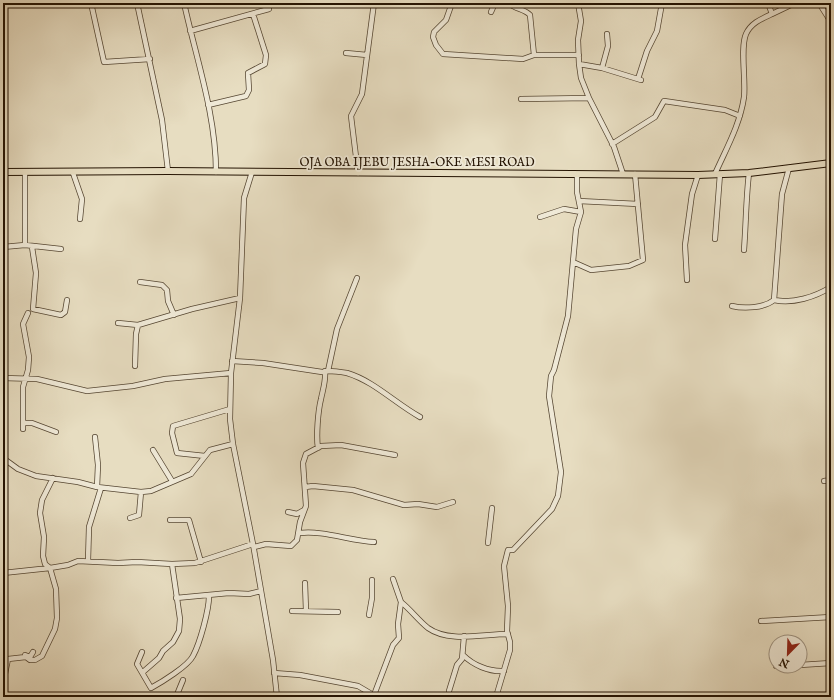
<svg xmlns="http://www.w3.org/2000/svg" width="834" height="700" viewBox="0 0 834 700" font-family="'IM FELL English',serif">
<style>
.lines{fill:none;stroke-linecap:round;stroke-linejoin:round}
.minor-casing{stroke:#554632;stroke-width:6}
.major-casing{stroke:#241302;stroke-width:8}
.minor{stroke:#efe9d7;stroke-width:4.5}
.major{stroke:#e7ddc1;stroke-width:6}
.labels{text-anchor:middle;stroke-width:3.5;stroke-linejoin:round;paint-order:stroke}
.street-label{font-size:12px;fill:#241302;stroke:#efe9d7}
</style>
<rect width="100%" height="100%" fill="#e7ddc1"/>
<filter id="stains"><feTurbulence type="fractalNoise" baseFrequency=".005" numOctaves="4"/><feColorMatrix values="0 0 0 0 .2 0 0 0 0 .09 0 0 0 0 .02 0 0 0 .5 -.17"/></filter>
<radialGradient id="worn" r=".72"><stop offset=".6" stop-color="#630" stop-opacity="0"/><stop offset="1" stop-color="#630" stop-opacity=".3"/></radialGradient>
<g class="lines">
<defs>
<path id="minor" d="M91 3 104 62 150 59
M137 3 162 120 168 171
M184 3C196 58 216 115 216 172
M452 3 446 20 434 32 433 37 436 45 443 54 523 59 534 55H579
M509 3C514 9 525 9 530 15L534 55
M578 3 581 21 578 40 579 64 581 78 589 98
M819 3 831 22
M351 4 364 3
M491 12 495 3
M772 14 795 3
M190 31 269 9
M346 53 367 55
M579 64 602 68 641 80
M602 68 608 46 607 34
M638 79 647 51 657 31 662 3
M521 99 589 98 614 147 623 174
M208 105 246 96 249 90 248 73 265 64 266 55 253 14
M612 144 655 117 664 101 725 110 740 116
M25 172V245L61 249
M252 172 244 198 240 298 231 373 230 419 233 444 253 544 273 660 277 697
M73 173 82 199 80 219
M358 173 351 116 362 94 374 3
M715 174C726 149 740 125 744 97 746 81 740 47 746 34 751 23 761 19 772 14L768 3
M579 201 638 204
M540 217 564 209 581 212
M715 239 720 174
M3 247 25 245
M32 247 36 273 33 309 61 315 65 312 67 300
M744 250C746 224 746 198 749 173
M573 262 591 270 629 266 643 260 635 174
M687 280 685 245 692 194 698 175
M140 282 162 285 167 290 168 301 174 315
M774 300C793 304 815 297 831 287
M732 306C744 309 764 308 774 300L782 194 789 168
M118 323 138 325 192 309 240 298
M232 361 263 363 322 372 328 371 337 329 357 278
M135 366 136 334 138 325
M328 371C334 371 341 372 347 373 374 381 396 404 420 417
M3 378 37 379 87 391 133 386 165 379 231 373
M23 423H32L56 432
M23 429V387L28 370 29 357 23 324 28 313
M95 437 98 465 97 487
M318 448C316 436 318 411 321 399 323 389 326 381 325 371
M153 450 172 481
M205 456 177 453 172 433 173 426 230 409
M3 460 7 461 18 469 36 476 78 482 97 487 141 492 151 491 191 474 210 450 233 444
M824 481 831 480
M305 487 313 486 353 490 404 505 418 504 437 507 453 502
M288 512 297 514 304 510
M130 518 139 515 141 492
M170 520H189L201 562
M300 533C322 530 351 541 374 542
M488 543 492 508
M254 547 266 544 291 546 297 540 300 522 306 506 303 463 306 454 321 446 341 445 395 455
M88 561 89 527 101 488
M3 573 50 568 68 565 78 561 118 563 137 562 172 564 195 563 253 544
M305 583 306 611
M176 598 229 593 249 594 261 591
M401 602C411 610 418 620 428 628 449 643 483 634 508 634
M292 611 338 612
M369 615 372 598V580
M761 621 831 617
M33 652 30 657 25 655 26 657 30 660H35L42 656 55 629 57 618 56 589 50 568 45 564 43 556 44 537 40 513 42 500 53 478
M142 652 137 664 151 688C162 682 188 666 193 656 200 643 209 610 209 596
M463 655C473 665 489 672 504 671
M3 657 8 659 26 657
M800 665 831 663
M776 666H778
M143 672 159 658 163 651 173 642 179 631 180 619 172 564
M274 673 300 675 358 686 375 696
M3 684 8 659
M449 691 457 665 462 659 464 636
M374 695 393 645 399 638 398 624 401 602 393 579
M277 696 285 697
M176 697 183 680
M496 697 510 650V642L507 631 508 606 504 566 508 550H513L552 509 558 496 561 472 549 396 551 376 554 370 568 316 576 229 581 212 577 192V174"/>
<path id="major" d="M3 172 168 171 698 175 749 173 831 163"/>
</defs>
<use href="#minor" class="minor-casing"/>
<use href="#major" class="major-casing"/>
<use href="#minor" class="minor"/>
<use href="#major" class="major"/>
</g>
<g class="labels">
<g class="street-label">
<text x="417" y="166">OJA OBA IJEBU JESHA-OKE MESI ROAD</text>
</g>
</g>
<rect width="834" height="700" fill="none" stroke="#e7ddc1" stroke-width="16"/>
<rect x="4" y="4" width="826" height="692" fill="none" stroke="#241302" stroke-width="2"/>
<rect x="8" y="8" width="818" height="684" fill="none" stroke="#241302"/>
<g transform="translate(788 654) rotate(203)"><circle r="19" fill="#efe9d7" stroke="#9e9382"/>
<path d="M0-3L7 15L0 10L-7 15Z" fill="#8f2418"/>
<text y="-6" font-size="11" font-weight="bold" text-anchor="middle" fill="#241302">N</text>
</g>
<rect width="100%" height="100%" filter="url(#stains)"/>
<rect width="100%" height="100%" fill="url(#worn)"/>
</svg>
